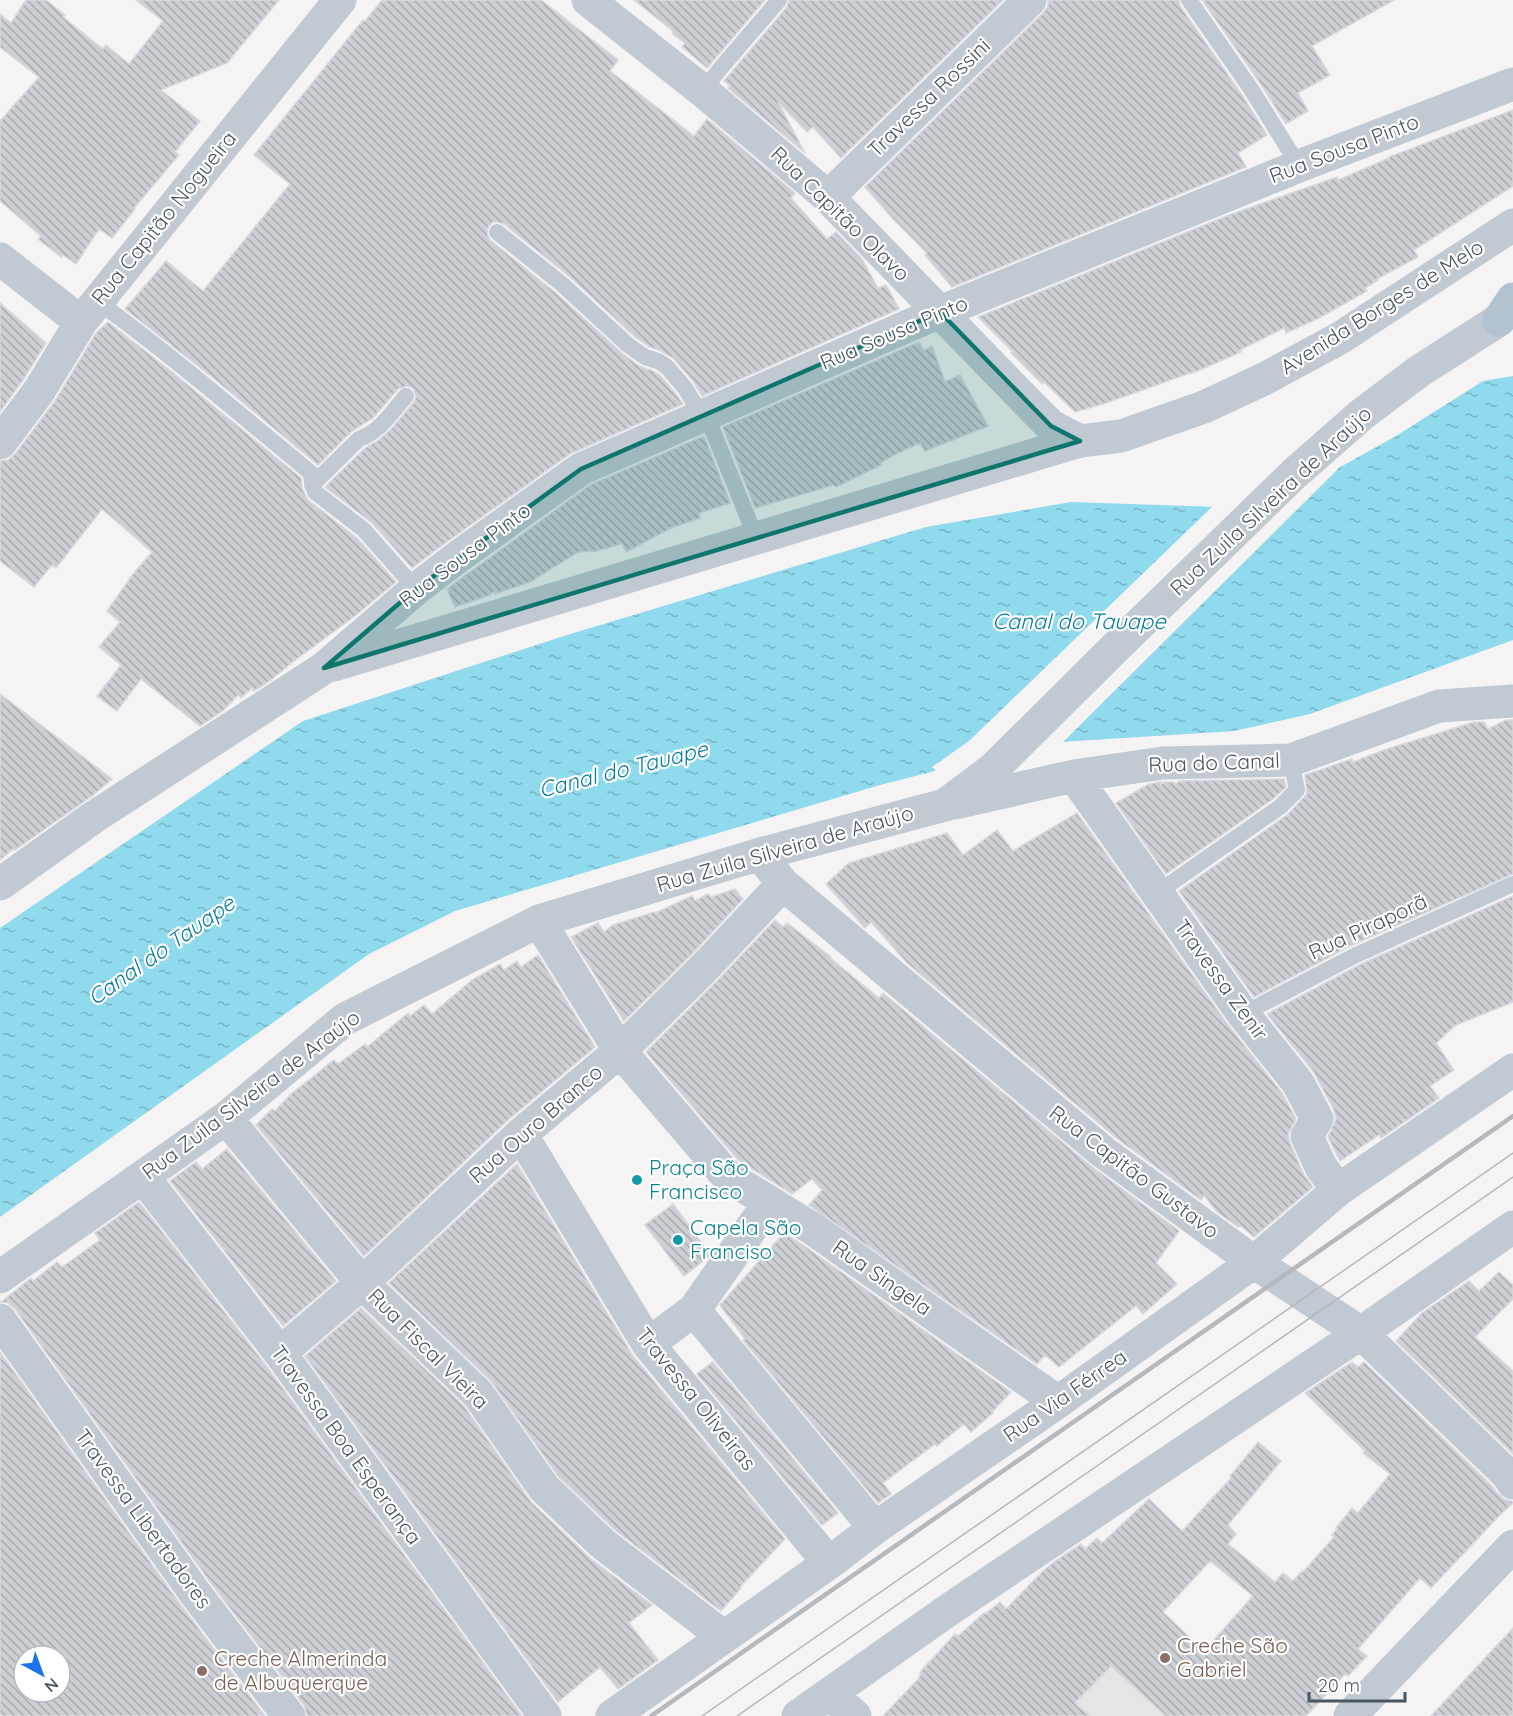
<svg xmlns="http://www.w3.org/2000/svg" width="1513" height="1716" viewBox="0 0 1513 1716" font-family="Quicksand,sans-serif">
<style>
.education{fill:#e6e4e5}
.water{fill:url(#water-ripples)}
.pier{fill:#f5f3f3}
.building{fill:url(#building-back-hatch);stroke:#d7d9de;stroke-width:1.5;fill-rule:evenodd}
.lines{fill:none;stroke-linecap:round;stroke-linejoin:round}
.service{stroke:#c1cad2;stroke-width:16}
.minor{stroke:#c1cad2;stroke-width:33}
.tertiary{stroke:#c1cad2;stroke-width:33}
.primary{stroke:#b3c2d1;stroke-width:33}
.tram{stroke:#b5b8bd;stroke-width:1.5}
.rail{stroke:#b5b8bd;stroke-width:4.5}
.marked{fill:#0f766e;fill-opacity:0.2;stroke:#0f766e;stroke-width:4.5;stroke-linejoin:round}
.culture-dot{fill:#0f9aa8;stroke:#fff;stroke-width:2}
.education-dot{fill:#8d6e63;stroke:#fff;stroke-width:2}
.labels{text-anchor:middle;stroke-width:4.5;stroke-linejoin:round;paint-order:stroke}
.street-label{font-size:21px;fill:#4a5661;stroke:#fff}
.culture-label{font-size:21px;fill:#0d838f;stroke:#fff;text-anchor:start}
.education-label{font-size:21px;fill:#785e54;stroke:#fff;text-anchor:start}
.water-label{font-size:22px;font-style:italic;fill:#0c7c9b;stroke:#fff}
</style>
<defs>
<pattern id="water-ripples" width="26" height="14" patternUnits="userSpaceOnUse" patternTransform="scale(1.5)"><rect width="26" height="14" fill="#90daee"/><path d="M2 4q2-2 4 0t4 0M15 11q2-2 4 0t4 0" fill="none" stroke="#78b4c4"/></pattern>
<pattern id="building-back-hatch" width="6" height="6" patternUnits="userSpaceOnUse" patternTransform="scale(1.5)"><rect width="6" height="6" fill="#cdcfd5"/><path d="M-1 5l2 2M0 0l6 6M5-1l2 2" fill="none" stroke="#a8abb0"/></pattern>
</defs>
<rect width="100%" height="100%" fill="#f5f3f3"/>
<path class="education" d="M1163 1613 1272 1716H1089L1075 1703Z"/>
<path class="water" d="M1513 376V640L1310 714 1234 731 1044 743 880 785 455 911 369 954 0 1217V928L303 721 567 635 926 527 1071 502 1217 507 1344 465 1396 436 1483 381Z"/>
<path class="pier" d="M1348 459 1060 745 1045 746 938 773 932 767 969 741 1215 504Z"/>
<path class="building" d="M26 0H46L65 15 63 17 103 49 106 45 129 64 163 21 136 0H279L227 63 161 90 200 121 175 152 179 155 134 208 135 209 112 238 99 229 76 264 63 255 61 257 38 239 41 236 0 201V121L39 77 0 47V14L11 23Z
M382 0H541L618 60 610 71 694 136 707 119 795 193 791 198 827 239 836 232 862 259 878 288 886 285 899 309 702 396 693 381 673 358 661 351 650 347 635 337 570 277 504 224 498 222H493L489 226 487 231 488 236 490 240 556 293 622 353 639 366 653 371 660 375 676 394 683 404 570 454 448 541 412 568 372 523 325 487 365 448 379 440 393 427 414 402 416 397 413 388 407 386 398 389 373 418 352 431 318 465 212 377 125 309 166 261 203 291 290 184 254 155 363 20 365 21Z
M634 0H765L707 68 682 47 685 43 673 34V31Z
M789 0H1003L841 158 813 127 807 132 778 102 805 153 728 88 730 86 724 81 787 7Z
M1048 0H1179L1180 6 1242 95 1267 135 1238 153 1246 167 952 287 925 255 927 253 893 219 865 187 1043 13 1048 6Z
M1202 0H1394L1312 46 1330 75 1298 93 1308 111 1286 124 1260 83Z
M1513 110V186L1414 250 1418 257 1377 279 1378 280 1365 288 1367 291 1319 318 1286 333 1284 328 1240 350 1241 352 1193 373V372L1106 403 1075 412 1044 382 1042 384 1011 353 1013 352 978 317 1229 215 1337 177 1338 180 1389 158V157Z
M0 303 46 343 23 380 0 412Z
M108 322 172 372 301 478 302 488 308 500 357 538 396 582 355 616 294 661 271 680 254 691 252 688 241 698 238 695 224 710 200 726 141 679 117 711 97 696 121 665 99 647 120 622 107 611 133 574 152 552 102 509 56 568 52 565 34 587 0 561V461L8 460 15 454 55 401 96 333Z
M919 342 924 350 932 346 945 382 960 375 988 426 925 451 920 443 896 454 880 463 881 465 836 487 834 485 755 508 723 427Z
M704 436 730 503 699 513 700 518 671 528 626 552 622 544 596 551 578 552 530 582 495 594 494 592 490 595 455 607 447 589 590 485Z
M0 694 112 779 92 796 15 850 13 849 0 860Z
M1506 720H1513V874L1350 946 1254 997 1179 891 1287 815 1307 794 1305 775 1352 759 1353 762 1384 750 1474 722H1484L1488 729Z
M1284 779 1286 787 1273 799 1166 874 1116 803 1149 784 1161 782V784L1165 782H1173L1175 784 1180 781Z
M1077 813 1228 1025 1282 1093 1296 1119 1288 1134 1290 1143 1304 1175 1313 1187 1254 1237 1241 1226 1238 1227 1217 1212 1204 1195 1201 1200 1115 1137 907 963 871 922 865 928 863 926 826 884 849 863 947 833 963 855 997 830 1013 851Z
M735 889 743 899 692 954 624 1021 571 937 598 923 604 932 613 925 654 912 655 913 692 896 695 901 708 894 711 897Z
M1513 896V1002L1456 1025 1436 1043 1454 1070 1430 1086 1439 1098 1381 1138 1379 1135 1340 1161 1328 1137 1336 1120 1334 1110 1313 1071 1267 1014 1359 965Z
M775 920 783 927 787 923 831 957 830 958 879 998 883 993 1091 1166 1179 1231 1156 1263 1177 1284 1143 1314 1136 1306 1059 1367 1045 1355 1037 1364 809 1205 822 1190 812 1179 792 1194 738 1160 646 1052 718 980Z
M538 955 595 1047 508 1120 364 1256 256 1125 272 1109 275 1111 291 1094 334 1060 338 1064 365 1044 367 1047 408 1013 410 1016 424 1005 432 1014 472 980 500 964 504 970 517 961 521 967Z
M227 1149 336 1281 283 1326 170 1181 196 1162 202 1169Z
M517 1164 633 1356 785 1539 740 1587 741 1588 721 1611 615 1530 558 1476 491 1381 389 1283Z
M139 1202 265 1364 522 1716H307L304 1705 210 1582 15 1309 8 1303 1 1302 31 1278 33 1281 57 1262 62 1267 100 1240 95 1233Z
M673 1204 710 1254 707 1258 684 1276 645 1225Z
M784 1233 803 1245 1011 1392 992 1412 993 1413 971 1432 964 1424 937 1446 935 1444 883 1483 891 1494 878 1503 743 1340 745 1339 720 1305Z
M1499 1272 1513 1285V1299L1475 1337 1513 1371V1454L1396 1341 1422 1313 1469 1281 1479 1291Z
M361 1308 464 1406 531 1502 591 1559 652 1605 629 1623 658 1660 618 1689 600 1667 558 1702 305 1356Z
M0 1352 180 1604 265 1716H0ZM24 1656H60V1692H24Z
M713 1362 838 1513 822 1525 697 1374Z
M1352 1362 1358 1367 1364 1362 1493 1487 1497 1493 1504 1499 1513 1502V1503L1501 1514 1431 1588 1420 1578 1358 1649 1367 1656 1348 1676 1345 1674 1306 1716H1166L1111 1666 1075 1703 1090 1716H883L919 1678 921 1671 955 1634 958 1636 984 1613 985 1614 1000 1602 1006 1609 1042 1572 1055 1561 1081 1544 1085 1549 1097 1538 1102 1543 1149 1499 1182 1531 1231 1478 1230 1476 1258 1442 1281 1461 1228 1525 1236 1534 1228 1544 1275 1582 1283 1573 1293 1581 1302 1571 1303 1572 1334 1537 1332 1535 1337 1529 1336 1528 1352 1508 1358 1513 1390 1474 1363 1453 1365 1451 1305 1393ZM1210 1561 1253 1596 1204 1651 1163 1612Z
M1513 1628V1716H1431Z"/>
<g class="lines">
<path class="service" d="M1189 0 1251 89 1299 166
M703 91 719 70 779 0
M497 232 563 285 628 345 645 357 658 361 667 367 685 388 702 416
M97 301C171 355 241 415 311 473L312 483 315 492 364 530 416 589
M706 414 756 538
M312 485 359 439C381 431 392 412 406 396
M1157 893 1280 807 1297 790 1291 760
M1243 1014 1354 956 1513 884"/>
<path class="minor" d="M828 197 1030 0
M0 259 81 322
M0 443 39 391 81 322 340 0
M334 665 1080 441
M1074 776 1243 1014 1298 1083 1317 1119 1307 1136 1321 1167 1338 1190
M955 803 1074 776 1163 763 1291 760 1439 706 1513 701
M760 854 783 884 1103 1152 1254 1262 1361 1333 1508 1475 1513 1483
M0 884 94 817 324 668 416 589 459 556 581 469 940 312 1299 166 1513 84
M539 921 620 1051 727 1176 813 1229 1058 1402
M226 1118 362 1283 478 1394 544 1488 603 1544 724 1637
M521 1134 648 1344 829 1563
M143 1177 280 1353 545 1716
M0 1277 226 1118 345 1019 539 921 760 854 945 805 993 769 1118 645 1294 474 1361 415 1418 372 1499 320
M694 1310 875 1528
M0 1320 195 1593 289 1716
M648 1344 694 1310 769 1203
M280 1353 362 1283 521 1134 620 1051 705 967 783 884
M830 1694 855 1716
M612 1716 829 1563 875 1528 1058 1402 1254 1262 1338 1190 1513 1070
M798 1716 947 1611 1361 1333 1513 1227
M1350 1716 1513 1546"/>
<path class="tertiary" d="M588 0 703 91 828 197 1030 405 1051 426 1080 441 1121 436 1204 407 1264 379 1340 338 1513 225"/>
<path class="primary" d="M1499 320 1513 299"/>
<path class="tram" d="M702 1716 1513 1153
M737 1716 1513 1177"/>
<path class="rail" d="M651 1716 1513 1116"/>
</g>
<path class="marked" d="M940 312 1051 426 1080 441 324 668 416 589 581 469Z"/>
<g class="culture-dot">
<circle cx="637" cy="1180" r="6"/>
<circle cx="678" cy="1240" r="6"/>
</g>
<g class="education-dot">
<circle cx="1165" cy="1658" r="6"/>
<circle cx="202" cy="1671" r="6"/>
</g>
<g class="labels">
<g class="street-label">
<text transform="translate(929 98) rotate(-44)" y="7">Travessa Rossini</text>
<text transform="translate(1344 149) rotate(-21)" y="7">Rua Sousa Pinto</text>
<text transform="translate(840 214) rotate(44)" y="7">Rua Capitão Olavo</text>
<text transform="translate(164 218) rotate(-51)" y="7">Rua Capitão Nogueira</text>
<text transform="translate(1382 307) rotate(-32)" y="7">Avenida Borges de Melo</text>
<text transform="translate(894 333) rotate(-23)" y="7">Rua Sousa Pinto</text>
<text transform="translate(1271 501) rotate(-43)" y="7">Rua Zuila Silveira de Araújo</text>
<text transform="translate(465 555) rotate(-37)" y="7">Rua Sousa Pinto</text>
<text transform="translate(1214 763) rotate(-2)" y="7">Rua do Canal</text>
<text transform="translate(785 849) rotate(-16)" y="7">Rua Zuila Silveira de Araújo</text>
<text transform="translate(1368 927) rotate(-25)" y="7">Rua Piraporã</text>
<text transform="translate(1221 980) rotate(54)" y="7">Travessa Zenir</text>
<text transform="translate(251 1095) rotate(-37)" y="7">Rua Zuila Silveira de Araújo</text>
<text transform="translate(536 1124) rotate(-41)" y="7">Rua Ouro Branco</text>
<text transform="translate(1134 1172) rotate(37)" y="7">Rua Capitão Gustavo</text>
<text transform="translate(882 1278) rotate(35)" y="7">Rua Singela</text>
<text transform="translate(428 1349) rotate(45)" y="7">Rua Fiscal Vieira</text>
<text transform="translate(1065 1396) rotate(-35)" y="7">Rua Via Férrea</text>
<text transform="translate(696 1399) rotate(51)" y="7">Travessa Oliveiras</text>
<text transform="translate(346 1445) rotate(54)" y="7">Travessa Boa Esperança</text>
<text transform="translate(143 1519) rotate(54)" y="7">Travessa Libertadores</text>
</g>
<g class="culture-label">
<text x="649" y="1175">Praça São<tspan x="649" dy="24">Francisco</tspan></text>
<text x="690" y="1235">Capela São<tspan x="690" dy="24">Franciso</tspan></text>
</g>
<g class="education-label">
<text x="1177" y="1653">Creche São<tspan x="1177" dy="24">Gabriel</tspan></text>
<text x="214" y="1666">Creche Almerinda<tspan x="214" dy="24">de Albuquerque</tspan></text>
</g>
<g class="water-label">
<text x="1079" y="629">Canal do Tauape</text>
<text transform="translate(623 769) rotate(-14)" y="8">Canal do Tauape</text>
<text transform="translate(161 950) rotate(-35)" y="8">Canal do Tauape</text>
</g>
</g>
<g transform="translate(42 1674) rotate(139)"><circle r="28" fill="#ffffff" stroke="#b7bbc0" stroke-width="1.5"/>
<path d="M0-4.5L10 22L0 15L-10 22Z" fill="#1a73e8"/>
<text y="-9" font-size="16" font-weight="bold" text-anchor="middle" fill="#4a5661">N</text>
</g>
<path d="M1309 1692v9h96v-9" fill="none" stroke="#4a5661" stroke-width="3"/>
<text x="1318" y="1692" font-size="18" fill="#4a5661" stroke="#ffffff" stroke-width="4.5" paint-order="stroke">20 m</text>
</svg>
